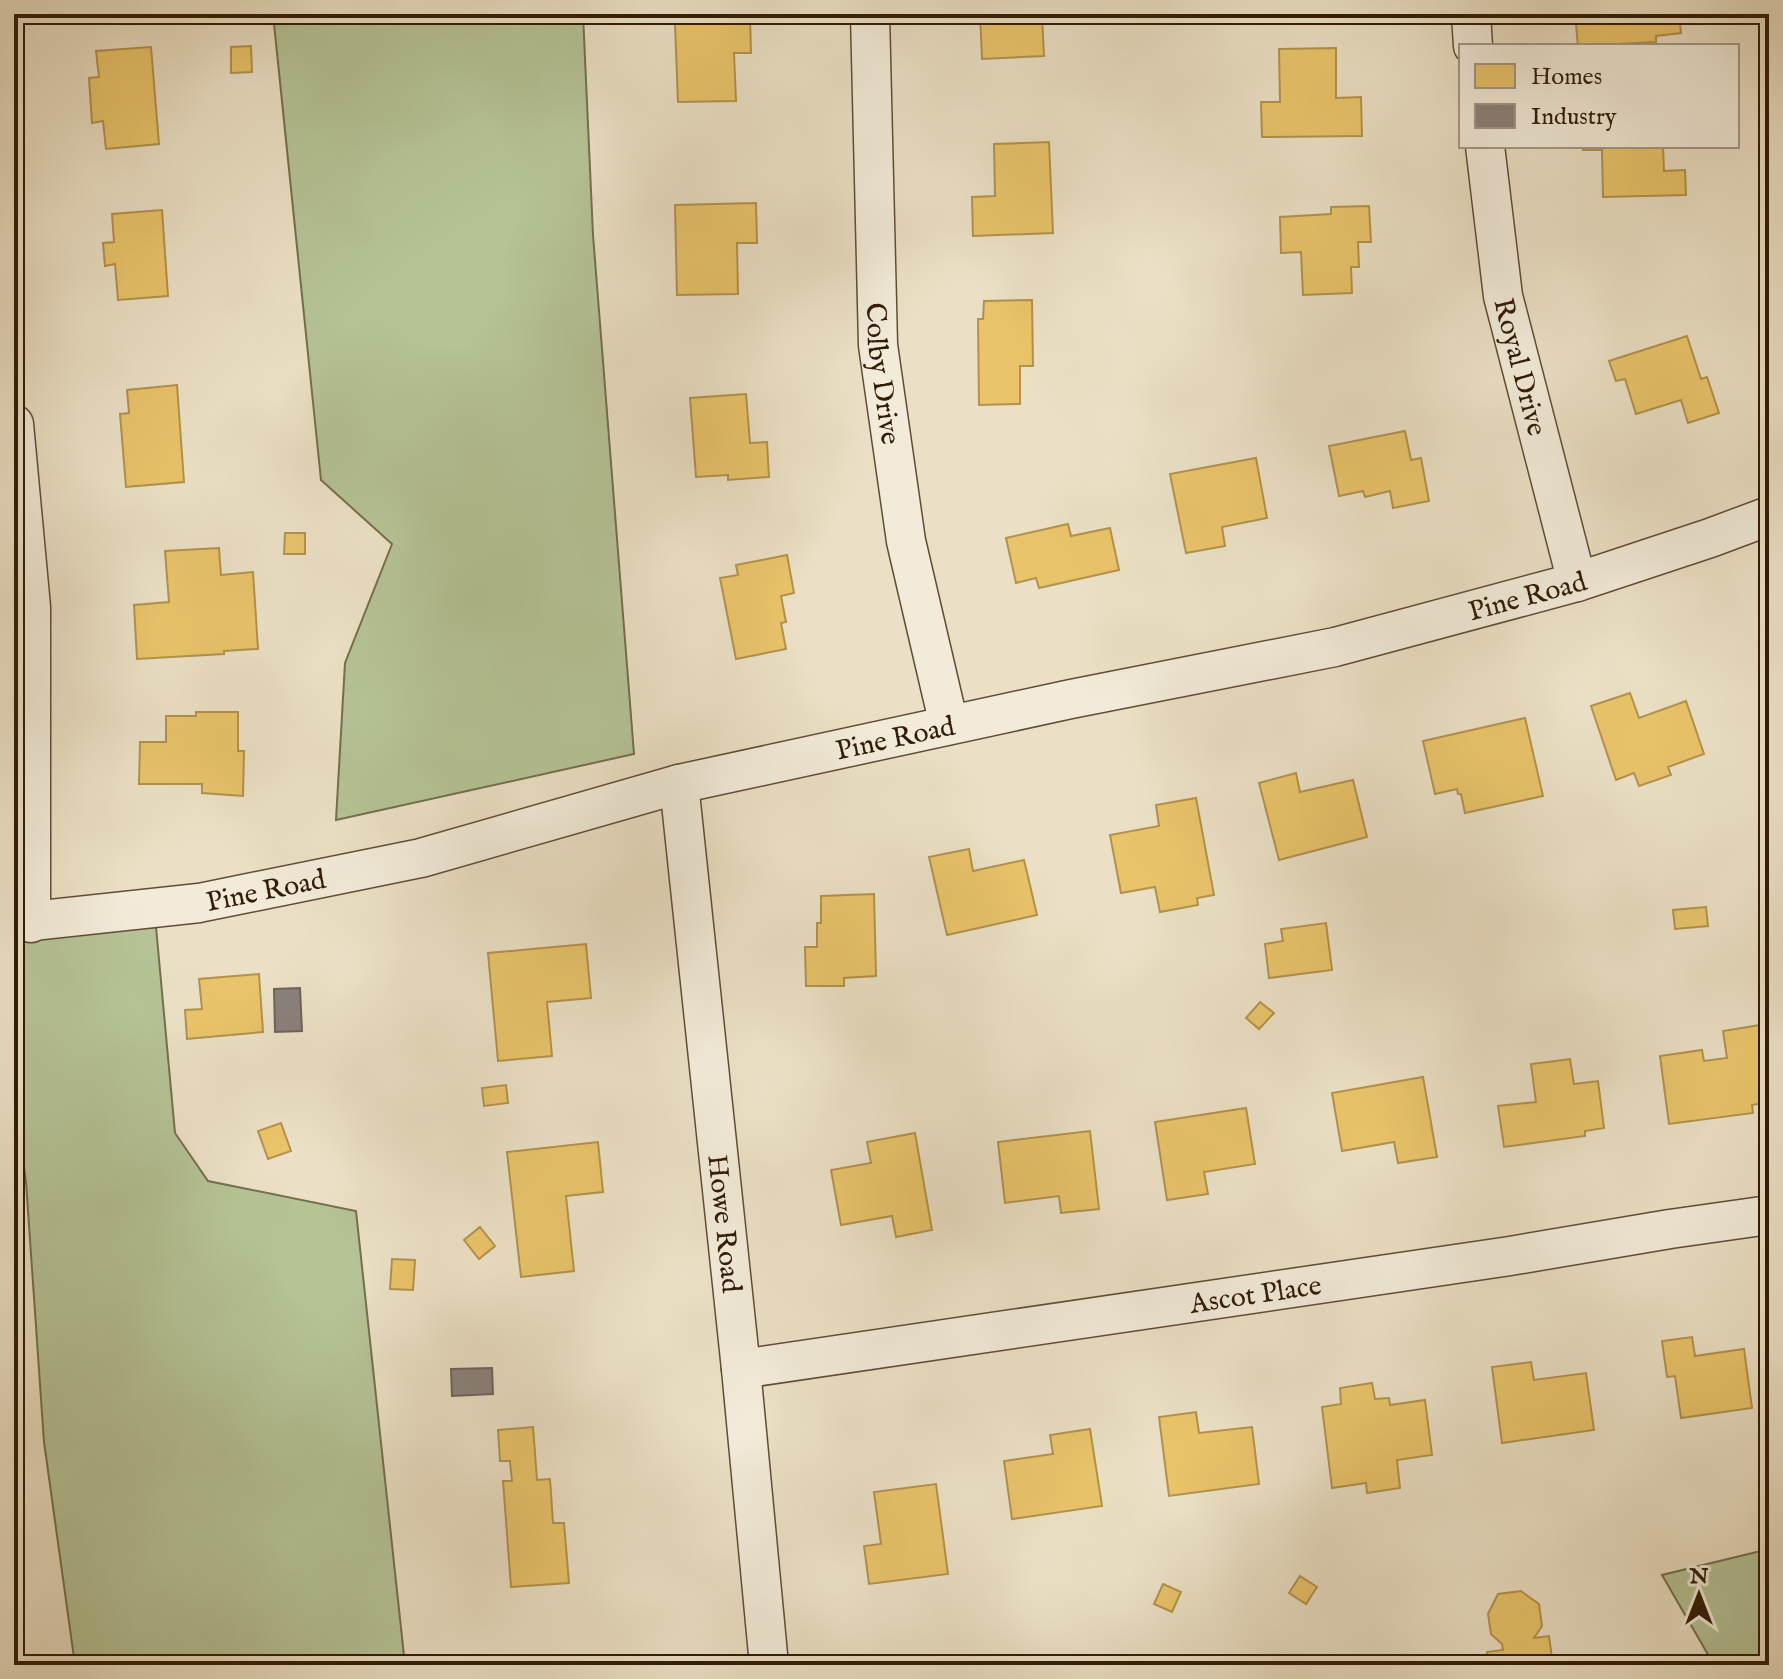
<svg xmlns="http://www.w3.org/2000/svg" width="1783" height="1679" viewBox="0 0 1783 1679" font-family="'IM FELL English',serif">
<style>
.green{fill:#b5c396;stroke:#73704e;stroke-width:2}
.homes{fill:#e9c46a;stroke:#b2924c;stroke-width:2}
.industry{fill:#8a817c;stroke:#6f6359;stroke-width:2}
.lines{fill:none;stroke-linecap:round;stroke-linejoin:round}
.street-casing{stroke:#604d36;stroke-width:41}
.street{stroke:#f2ebd9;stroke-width:38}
.labels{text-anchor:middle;stroke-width:8;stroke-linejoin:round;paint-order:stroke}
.street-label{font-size:28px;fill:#311c06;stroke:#f2ebd9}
</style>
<rect width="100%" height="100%" fill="#ebe0c5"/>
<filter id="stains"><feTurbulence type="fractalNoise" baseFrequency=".0025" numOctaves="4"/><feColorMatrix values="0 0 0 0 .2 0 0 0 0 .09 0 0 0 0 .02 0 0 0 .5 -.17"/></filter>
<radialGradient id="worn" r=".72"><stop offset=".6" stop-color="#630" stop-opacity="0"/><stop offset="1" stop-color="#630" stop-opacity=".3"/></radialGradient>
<path class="green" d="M273 14H583L593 235 634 754 336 820 345 663 392 544 321 480Z
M156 927 175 1133 208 1181 356 1211 405 1665H75L44 1442 26 1182 14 1092V937Z
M1769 1549V1665H1714L1662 1575Z"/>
<path class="homes" d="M750 14 751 53H734L736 101 678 102 675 24 709 23V15Z
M980 14H1042L1044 56 982 59Z
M1575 14H1679L1681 33 1656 36V42L1578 46Z
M251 46 252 72 231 73V47Z
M151 47 159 144 106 149 103 121 92 123 89 78 99 77 96 51Z
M1336 48V98L1361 97 1362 136 1262 137 1261 102H1280L1279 49Z
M1049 142 1053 233 973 236 972 197 995 196 994 144Z
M1583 146H1663L1664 171 1685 170 1686 195 1603 197 1602 150H1583Z
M756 203 757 243H737L738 294 677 295 675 205Z
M1369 206 1371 242H1358L1359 267H1351L1352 293 1303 295 1301 252 1281 253 1280 217 1331 214V207Z
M162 210 168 296 118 300 115 264 105 266 103 243 114 242 112 214Z
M1032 300 1033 366H1020V404L979 405 978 319H983L984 301Z
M1687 336 1701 379 1707 377 1719 413 1688 423 1681 400 1636 414 1625 379 1616 381 1609 361Z
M177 385 184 482 126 487 120 414 129 413 127 390Z
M746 394 750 443 767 442 769 477 728 480V475L696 477 690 398Z
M1405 431 1411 460 1421 458 1429 501 1393 508 1390 491 1365 497 1363 491 1339 496 1329 446Z
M1256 458 1267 518 1222 527 1225 546 1186 553 1170 474Z
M1068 524 1071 536 1110 528 1119 570 1039 588 1036 578 1016 583 1006 538Z
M285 533H305V554H284Z
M219 548 221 575 253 572 258 649 224 651V654L137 659 134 605 169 602 165 551Z
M787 555 794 593 781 596 786 622 781 623 786 649 736 659 720 578 738 575 736 565Z
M1630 693 1639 718 1686 701 1704 754 1668 767 1671 775 1639 786 1634 773 1616 780 1591 706Z
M196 712H238V751H244L243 796 202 793V784H139L140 742H166V716H196Z
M1525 718 1543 796 1465 813 1461 794H1458L1457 789 1435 794 1423 741Z
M1296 773 1300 792 1353 780 1367 837 1279 860 1259 783Z
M1196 798 1214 895 1197 898 1198 905 1160 912 1155 887 1121 893 1110 835 1159 826 1156 805Z
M969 849 973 871 1024 860 1037 915 947 935 929 857Z
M874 894 876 976 844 978V986H806L805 947H817V923H821V896Z
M1706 907 1708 926 1675 929 1673 910Z
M1326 923 1332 970 1269 978 1265 944 1283 941 1281 929Z
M586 944 591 998 547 1002 552 1056 498 1061 488 953Z
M259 974 263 1032 187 1039 185 1010 202 1009 199 979Z
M1260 1002 1274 1013 1259 1029 1246 1018Z
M1760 1025 1769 1102 1752 1105 1753 1113 1669 1124 1660 1056 1702 1050 1704 1061 1727 1058 1723 1031Z
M1570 1059 1574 1084 1598 1081 1604 1128 1585 1131V1136L1504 1147 1498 1106 1536 1102 1531 1064Z
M1423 1077 1437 1157 1398 1163 1394 1142 1342 1151 1332 1093Z
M506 1085 508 1103 484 1106 482 1088Z
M1246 1108 1255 1164 1204 1172 1208 1194 1167 1200 1155 1122Z
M281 1123 291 1151 268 1159 258 1131Z
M1090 1131 1099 1209 1061 1213 1059 1196 1005 1203 998 1142Z
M915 1133 932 1230 896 1237 892 1216 841 1225 831 1170 871 1163 867 1142Z
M598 1142 603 1192 566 1196 574 1271 521 1277 507 1152Z
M480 1227 495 1246 479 1259 464 1240Z
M392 1259 415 1260 413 1290 390 1289Z
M1692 1337 1695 1356 1744 1349 1752 1408 1681 1418 1675 1376 1667 1377 1662 1341Z
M1531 1362 1534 1380 1586 1373 1594 1430 1502 1443 1492 1367Z
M1372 1383 1375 1399 1389 1398 1390 1405 1425 1400 1432 1455 1397 1460 1400 1488 1367 1493 1366 1483 1332 1488 1322 1407 1341 1404 1340 1388Z
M1196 1412 1199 1433 1252 1427 1259 1484 1169 1496 1159 1417Z
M533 1427 537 1480 550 1479 553 1523H564L569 1583 511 1587 503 1481H512L510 1461H500L498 1430Z
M1090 1429 1102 1506 1012 1519 1004 1461 1053 1454 1050 1435Z
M936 1484 948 1574 869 1584 864 1546 881 1544 874 1492Z
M1300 1576 1317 1587 1306 1604 1289 1593Z
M1163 1584 1181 1592 1172 1612 1154 1604Z
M1521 1591 1539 1604 1542 1626 1534 1638 1549 1636 1553 1665H1488L1487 1652 1503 1650 1502 1644 1491 1634 1488 1614 1498 1594Z"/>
<path class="industry" d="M300 988 302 1031 275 1032 274 989Z
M492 1368 493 1394 452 1396 451 1369Z"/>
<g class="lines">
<defs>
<g id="street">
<path id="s1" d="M870 14 878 345 906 541 949 725"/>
<path d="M1471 14 1473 46"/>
<path id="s2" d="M1485 146 1503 296 1577 582"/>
<path d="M14 424 31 607V923"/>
<path id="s3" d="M679 784 741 1369 769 1665"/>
<path id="s4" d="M14 923 199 903 421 858 679 784 1071 699 1335 647 1577 582 1710 538 1769 516"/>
<path id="s5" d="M741 1369 1510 1256 1670 1229 1769 1215"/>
</g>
</defs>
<use href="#street" class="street-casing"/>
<use href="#street" class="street"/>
</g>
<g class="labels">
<g class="street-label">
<text dy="10" stroke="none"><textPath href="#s2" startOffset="224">Royal Drive</textPath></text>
<text dy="10" stroke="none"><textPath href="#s1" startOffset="360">Colby Drive</textPath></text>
<text dy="10" stroke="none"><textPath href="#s4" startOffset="1550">Pine Road</textPath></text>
<text dy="10" stroke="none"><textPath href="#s4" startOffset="902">Pine Road</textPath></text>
<text dy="10" stroke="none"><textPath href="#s4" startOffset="254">Pine Road</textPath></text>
<text dy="10" stroke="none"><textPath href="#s3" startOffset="442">Howe Road</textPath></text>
<text dy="10" stroke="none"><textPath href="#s5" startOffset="520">Ascot Place</textPath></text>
</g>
</g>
<rect width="1783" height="1679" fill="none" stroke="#ebe0c5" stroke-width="48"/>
<rect x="16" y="16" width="1751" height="1647" fill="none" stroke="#311c06" stroke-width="4"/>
<rect x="24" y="24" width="1735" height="1631" fill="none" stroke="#311c06" stroke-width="2"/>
<rect x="1459" y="44" width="280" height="104" fill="#f2ebd9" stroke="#a59885" stroke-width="2"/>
<rect x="1475" y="64" width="40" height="24" fill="#e9c46a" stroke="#a59885" stroke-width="2"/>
<text x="1531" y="84" font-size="24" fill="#311c06">Homes</text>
<rect x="1475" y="104" width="40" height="24" fill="#8a817c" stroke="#a59885" stroke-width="2"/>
<text x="1531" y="124" font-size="24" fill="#311c06">Industry</text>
<g transform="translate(1699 1595)" stroke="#f2ebd9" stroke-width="6" paint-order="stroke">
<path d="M0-6L14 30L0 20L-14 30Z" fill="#311c06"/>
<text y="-12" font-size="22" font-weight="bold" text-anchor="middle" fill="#311c06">N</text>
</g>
<rect width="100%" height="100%" filter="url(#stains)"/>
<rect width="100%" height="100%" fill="url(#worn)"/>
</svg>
